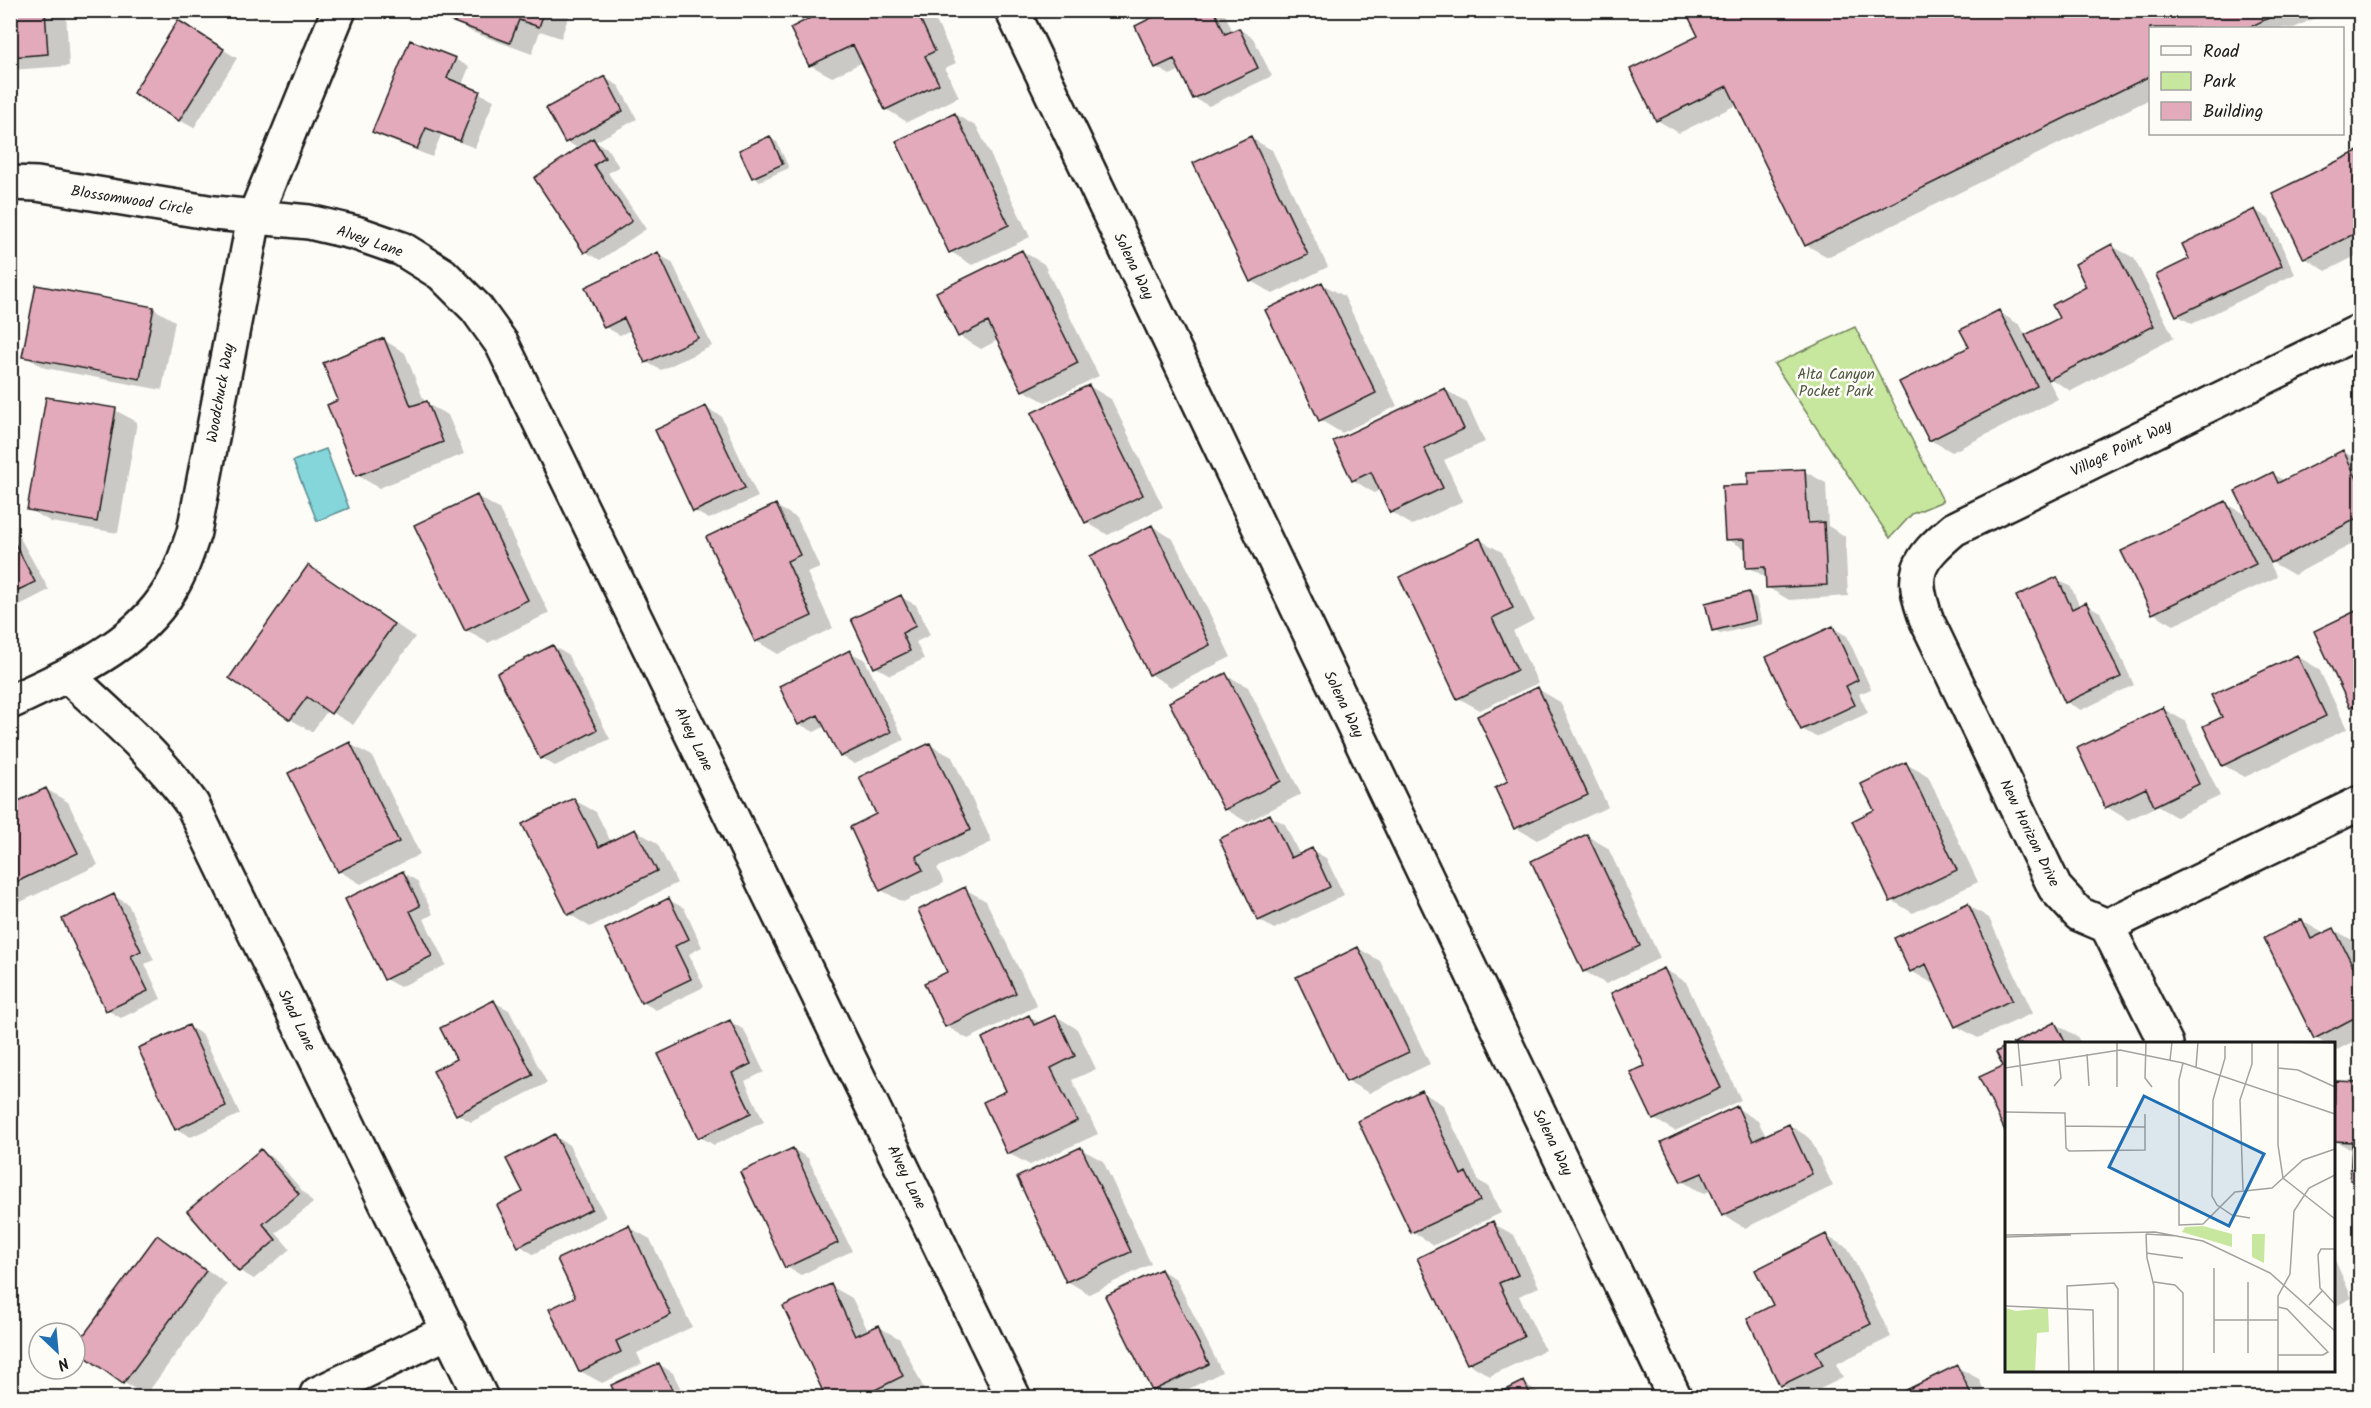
<svg xmlns="http://www.w3.org/2000/svg" width="2371" height="1408" viewBox="0 0 2371 1408" font-family="Kalam,sans-serif">
<style>
.green{fill:#c8e79e;stroke:#72825d;stroke-width:1.5}
.water{fill:#84d6db;stroke:#5a8c8f;stroke-width:1.5}
.shadow{fill:#0003}
.building{fill:#e3aabb;stroke:#1c1c1c;stroke-width:1.5}
.lines{fill:none;stroke-linecap:round;stroke-linejoin:round}
.minor-casing{stroke:#1c1c1c;stroke-width:38}
.minor{stroke:#fdfcf7;stroke-width:33}
.labels{text-anchor:middle;stroke-width:5;stroke-linejoin:round;paint-order:stroke}
.street-label{font-size:15px;fill:#1c1c1c;stroke:#fdfcf7}
.park-label{font-size:15px;fill:#505943;stroke:#fdfcf7}
.inset-road{fill:none;stroke:#a3a29f;stroke-width:1.5}
.view{fill:#1f6fb2;fill-opacity:0.15;stroke:#1f6fb2;stroke-width:3}
.inset-edge{fill:none;stroke:#1c1c1c;stroke-width:3}
</style>
<rect width="100%" height="100%" fill="#fdfcf7"/>
<filter id="ink" filterUnits="userSpaceOnUse"><feTurbulence type="fractalNoise" baseFrequency=".0167" numOctaves="2"/><feDisplacementMap in="SourceGraphic" scale="12" xChannelSelector="R" yChannelSelector="G"/><feConvolveMatrix kernelMatrix="1 2 1 2 8 2 1 2 1" color-interpolation-filters="sRGB"/></filter>
<g filter="url(#ink)">
<path class="green" d="M1855 327 1943 501 1912 514 1890 538 1774 364Z"/>
<path class="water" d="M326 449 349 508 317 521 293 461Z"/>
<path class="shadow" d="M10 10H66L69 66 10 70Z
M242 10H260L255 18Z
M454 10H571L561 38 540 31 532 54 472 32 450 19Z
M829 10H915L937 23 956 63 945 68 959 97 907 122 886 109 863 62 832 77 810 65Z
M1137 10H1156L1145 16Z
M1171 10H1223L1233 32 1239 29 1253 38 1272 76 1209 106 1194 98 1181 70 1170 75 1156 67Z
M1687 10H2331L2294 28H2150V99L1828 257 1806 245 1738 104 1679 133 1657 120 1700 36Z
M193 31 237 58 194 128 179 120Z
M455 59 469 67 462 85 494 100 475 148 441 135 432 157 388 139 374 131Z
M605 78 619 86 637 119 595 142 607 148 619 167 608 173 646 229 600 260 586 252 579 149 566 141Z
M955 114 977 127 1030 237 972 265 951 252 898 141Z
M770 138 777 142 789 168 760 181 753 177Z
M1251 138 1272 150 1328 267 1273 294 1251 281Z
M2360 151V254L2326 271 2305 258 2274 194Z
M2255 210 2269 219 2295 274 2192 324 2177 315 2191 260Z
M2112 246 2134 258 2174 338 2071 391 2047 377 2058 399 1952 452 1930 440 1971 348 1999 312 2020 325 2026 336 2061 318 2088 288Z
M1022 251 1044 264 1099 376 1045 402 1023 390 998 340 981 349 959 336Z
M658 254 672 262 712 346 661 370 646 362 631 330 620 335 605 327Z
M1322 284 1344 296 1397 406 1342 433 1320 420Z
M37 287 154 309 175 321 162 390 45 368 24 356Z
M384 340 405 353 425 403 448 415 464 454 379 488 357 475 340 401Z
M1089 386 1111 399 1163 507 1108 535 1086 522Z
M1445 390 1467 402 1485 442 1444 460 1463 501 1412 525 1391 512 1380 490 1374 493 1353 480Z
M706 408 721 416 758 497 709 519 694 511Z
M115 410 137 422 118 533 51 522 29 509Z
M2343 451 2360 462V540L2294 575 2268 560 2277 577 2174 625 2153 613 2225 503 2249 516 2273 474 2285 481Z
M1804 471 1826 483 1828 526 1845 536 1848 596 1789 600 1767 587V578L1748 567 1747 550 1727 539Z
M477 496 499 509 549 613 488 643 466 630Z
M776 506 797 518 820 568 807 573 833 628 778 654 756 641Z
M10 520 49 590 10 610Z
M1152 526 1173 539 1231 657 1171 687 1150 674Z
M1480 540 1502 552 1534 620 1513 631 1538 683 1480 710 1458 698Z
M309 567 415 637 353 725 328 710 312 732 290 719Z
M2056 579 2071 587 2080 607 2086 604 2100 612 2134 685 2081 710 2066 702Z
M1749 594 1756 598 1762 624 1720 634 1713 630Z
M901 597 916 605 930 635 916 642 924 659 890 675 876 667Z
M2360 611V712L2352 706 2316 632Z
M1833 628 1847 636 1871 689 1859 694 1868 713 1816 737 1802 729Z
M553 646 568 655 610 739 555 766 541 758Z
M850 652 865 660 904 740 855 764 841 756 826 726 814 732 799 724Z
M2297 656 2319 669 2347 729 2245 777 2223 765 2224 718Z
M1226 675 1248 687 1301 794 1247 822 1225 809Z
M1538 689 1560 702 1608 807 1537 840 1516 828 1510 782Z
M2163 709 2185 721 2220 796 2176 817 2157 806 2128 820 2107 807Z
M350 744 372 756 420 854 361 884 339 871Z
M930 745 952 757 992 842 937 868 944 883 903 902 881 890 878 815Z
M1906 764 1928 776 1978 882 1913 913 1891 900 1876 811Z
M46 789 68 802 98 865 10 907V806Z
M574 800 596 812 611 842 635 830 657 843 677 883 590 927 569 914Z
M1270 816 1285 824 1300 856 1312 850 1326 858 1344 895 1274 929 1259 920 1221 839Z
M1587 836 1608 848 1660 958 1606 984 1584 971 1533 862Z
M402 872 417 881 433 914 424 919 446 965 400 987 385 979Z
M965 889 986 901 1037 1006 968 1039 946 1026 949 973Z
M114 896 128 904 154 960 145 964 161 999 121 1018 107 1010Z
M669 900 684 908 702 947 689 954 704 987 656 1010 642 1002Z
M1968 905 1989 918 2033 1013 1978 1038 1956 1026 1934 982 1932 983 1911 971Z
M2302 921 2323 933 2334 930 2356 942 2360 952V1038L2337 1050 2334 1048V1044H2326L2315 1038Z
M1358 948 1380 961 1430 1064 1369 1093 1347 1081Z
M1664 969 1686 982 1741 1100 1675 1131 1654 1119 1647 1067Z
M494 1002 509 1010 547 1083 471 1122 457 1114 458 1060Z
M1056 1016 1077 1029 1096 1069 1072 1080 1098 1134 1030 1165 1008 1153V1091L1029 1017 1041 1023Z
M730 1021 744 1030 764 1072 745 1081 764 1122 714 1145 700 1137Z
M2055 1024 2077 1036 2081 1044H2016Z
M188 1026 203 1035 240 1114 191 1137 176 1129Z
M2006 1048V1130L1981 1078 2005 1066 1998 1052Z
M2337 1083 2360 1084V1185L2351 1180 2353 1151 2334 1140Z
M1422 1092 1443 1105 1479 1181 1488 1186 1501 1213 1434 1245 1413 1232 1360 1122Z
M1737 1108 1758 1121 1766 1136 1789 1125 1810 1138 1833 1186 1745 1228 1723 1215 1712 1190 1703 1194 1682 1181Z
M555 1136 569 1145 606 1217 533 1254 519 1245 525 1193Z
M793 1149 808 1158 852 1251 801 1275 786 1267Z
M1081 1149 1103 1161 1151 1264 1089 1294 1067 1281 1019 1178Z
M261 1151 275 1159 313 1203 276 1233 290 1249 254 1279 240 1271Z
M1492 1223 1514 1235 1539 1287 1519 1296 1545 1350 1490 1376 1468 1363 1419 1258Z
M629 1227 650 1239 692 1327 637 1353 642 1364 602 1383 580 1371 577 1297Z
M1826 1236 1848 1248 1891 1337 1836 1364 1843 1378 1803 1397 1781 1385 1775 1306Z
M157 1237 178 1249 227 1284 146 1395 124 1383 76 1348Z
M2334 1258 2352 1298 2334 1307Z
M1161 1270 1176 1279 1222 1372 1171 1398H1166L1154 1390 1107 1297Z
M831 1286 852 1298 868 1331 879 1327 900 1339 924 1389 906 1398H828Z
M659 1364 673 1373 685 1398H619Z
M1957 1367 1979 1379 1987 1398H1894Z
M1524 1383 1547 1398H1494Z
M1855 1394 1862 1398H1847Z"/>
<path class="building" d="M10 10H45L48 54 10 57Z
M452 10H545L539 27 519 20 510 43 448 20Z
M826 10H900L903 15 916 10 935 51 925 56 939 84 885 110 853 45 809 66 790 28Z
M1167 10H1214L1225 34 1239 28 1258 68 1193 99 1174 59 1155 68 1135 26Z
M1685 10H2285L2248 28H2150V76L1805 246 1727 86 1656 121 1630 69 1698 36Z
M178 20 224 49 179 121 133 93Z
M410 40 456 58 447 78 480 91 460 141 426 128 417 149 372 132Z
M605 76 623 111 565 143 546 108Z
M955 113 1009 225 949 253 896 141Z
M770 136 783 164 752 178 739 150Z
M1251 136 1308 255 1250 282 1193 163Z
M593 138 605 158 594 165 632 221 584 253 534 178Z
M2360 150V231L2304 259 2272 193Z
M2255 209 2282 266 2176 316 2156 275 2189 259 2182 244Z
M2112 244 2154 326 2048 380 2025 335 2059 318 2052 305 2086 287 2075 264Z
M1022 250 1078 363 1022 391 988 322 958 337 936 292Z
M658 252 698 338 645 363 624 318 604 328 585 287Z
M1322 282 1376 393 1319 421 1265 310Z
M36 285 154 307 140 379 22 357Z
M1999 310 2037 386 1929 441 1899 382 1969 347 1960 330Z
M384 338 411 406 427 401 443 442 356 476 327 405 338 400 323 363Z
M1089 385 1143 495 1085 523 1031 413Z
M1445 388 1464 429 1424 448 1443 488 1390 513 1371 472 1352 481 1333 441Z
M46 397 116 408 97 522 27 510Z
M706 406 745 488 693 512 655 430Z
M2343 450 2360 485V517L2271 563 2235 491 2273 472 2278 483Z
M1805 469 1808 523 1824 522 1827 585 1766 588 1765 567 1746 568 1745 539 1725 540 1722 486 1748 485V472Z
M477 495 528 600 465 631 414 525Z
M2226 501 2256 564 2152 614 2121 551Z
M776 504 800 555 787 561 812 616 755 642 706 537Z
M1152 525 1210 645 1149 675 1090 556Z
M10 534 35 582 10 594Z
M1480 538 1513 608 1492 618 1517 670 1457 699 1399 577Z
M308 565 394 624 331 714 307 697 290 720 229 678Z
M2057 577 2072 609 2086 602 2121 677 2065 703 2016 596Z
M1749 592 1756 620 1712 631 1705 603Z
M901 595 916 626 902 633 910 651 874 668 851 619Z
M2360 609V703L2350 707 2314 631Z
M1833 626 1858 680 1846 686 1855 705 1801 730 1766 657Z
M553 645 597 730 540 759 497 673Z
M850 650 891 732 840 757 818 715 798 725 779 686Z
M2297 655 2326 716 2222 766 2203 726 2222 717 2211 695Z
M1226 673 1281 781 1224 810 1169 702Z
M1538 687 1588 795 1514 829 1495 788 1508 781 1477 716Z
M2163 707 2199 784 2154 806 2146 788 2105 808 2077 748Z
M350 742 399 842 338 872 288 773Z
M930 743 971 830 916 856 923 870 880 891 850 827 876 814 859 777Z
M1906 762 1957 870 1890 902 1852 821 1874 810 1861 784Z
M46 788 78 853 10 885V805Z
M574 798 599 847 635 829 657 871 568 915 522 824Z
M1270 814 1291 858 1312 848 1330 887 1258 921 1219 839Z
M1587 834 1640 946 1583 972 1531 861Z
M403 871 420 906 410 911 432 956 384 980 345 899Z
M965 887 1016 993 945 1027 924 983 947 972 918 910Z
M114 894 141 951 131 956 148 991 106 1011 62 919Z
M669 898 689 939 675 946 691 979 641 1003 605 929Z
M1968 903 2012 1000 1955 1027 1926 964 1910 972 1894 938Z
M2302 919 2311 939 2334 928 2360 980V1015L2314 1039 2264 938Z
M1358 947 1409 1052 1346 1082 1296 977Z
M1664 968 1721 1088 1653 1120 1630 1072 1645 1066 1611 993Z
M494 1000 533 1075 456 1115 433 1071 456 1059 440 1028Z
M1029 1015 1034 1025 1056 1015 1075 1056 1051 1068 1077 1121 1007 1154 983 1102 1006 1091 982 1038Z
M730 1020 751 1064 732 1073 751 1113 698 1138 658 1054Z
M2055 1022 2066 1044H2012Z
M189 1025 226 1106 175 1130 138 1048Z
M2006 1046V1133L1979 1077 2003 1066 1996 1052Z
M2335 1081 2360 1082V1181L2350 1180 2352 1142 2334 1141Z
M1422 1090 1461 1175 1466 1172 1480 1201 1411 1233 1358 1121Z
M1737 1106 1753 1141 1789 1124 1812 1174 1722 1216 1702 1173 1681 1182 1661 1142Z
M555 1134 592 1209 518 1247 497 1205 523 1192 506 1159Z
M1081 1147 1131 1252 1066 1282 1017 1177Z
M793 1148 838 1243 785 1268 740 1172Z
M261 1149 299 1194 263 1224 276 1240 239 1272 187 1211Z
M1493 1221 1518 1275 1499 1283 1524 1337 1467 1364 1417 1258Z
M629 1225 671 1315 616 1341 621 1352 579 1372 549 1309 575 1297 557 1259Z
M1826 1234 1871 1324 1816 1351 1823 1365 1780 1386 1747 1318 1773 1305 1755 1270Z
M157 1235 206 1271 123 1384 75 1349V1347Z
M1161 1269 1209 1364 1152 1391 1105 1296Z
M831 1284 855 1336 879 1325 903 1376 859 1398H826L783 1306Z
M659 1363 676 1398H617L611 1385Z
M1957 1365 1973 1398H1890Z
M1524 1381 1532 1398H1490Z"/>
<g class="lines">
<defs>
<path id="minor" d="M1012 10 1675 1398
M10 183 37 184 214 213 309 222 356 233 402 249 442 274 476 308 502 344 1014 1398
M2360 331 1954 529C1916 561 1909 573 1927 621L2055 888 2079 914 2107 926 2360 803
M67 675C111 716 157 755 192 804L481 1398
M10 702C72 673 144 644 176 579 184 564 189 547 194 532L254 218 339 10
M2107 926 2166 1044
M317 1394 449 1331"/>
</defs>
<use href="#minor" class="minor-casing"/>
<use href="#minor" class="minor"/>
</g>
</g>
<g class="labels">
<g class="street-label">
<text transform="translate(132 200) rotate(9)" y="5">Blossomwood Circle</text>
<text transform="translate(370 241) rotate(19)" y="5">Alvey Lane</text>
<text transform="translate(1134 266) rotate(64)" y="5">Solena Way</text>
<text transform="translate(220 393) rotate(-80)" y="5">Woodchuck Way</text>
<text transform="translate(2121 448) rotate(-26)" y="5">Village Point Way</text>
<text transform="translate(1344 704) rotate(64)" y="5">Solena Way</text>
<text transform="translate(694 739) rotate(64)" y="5">Alvey Lane</text>
<text transform="translate(2030 833) rotate(64)" y="5">New Horizon Drive</text>
<text transform="translate(297 1020) rotate(64)" y="5">Shad Lane</text>
<text transform="translate(1553 1142) rotate(64)" y="5">Solena Way</text>
<text transform="translate(907 1177) rotate(64)" y="5">Alvey Lane</text>
</g>
<g class="park-label">
<text x="1836" y="379">Alta Canyon<tspan x="1836" dy="17">Pocket Park</tspan></text>
</g>
</g>
<g transform="translate(2005 1042)">
<rect width="330" height="330" fill="#fdfcf7"/>
<path d="M198 184 227 192V205L177 190 180 185ZM247 192H260L259 221 247 215ZM0 266 11 269 43 266 44 290 32 291 30 330H0Z" fill="#c8e79e"/>
<path class="inset-road" d="M13 0 17 44M112 0V45M141 0 140 36 147 45M330 1 273 0V103L278 136 330 177M220 4V16L208 58 207 154 212 163 227 173 245 176M82 12 84 44M165 18 167 0M178 21 174 38V183L198 182 230 150 267 146 298 118 330 107M191 25 193 0M0 26 115 8 178 21 330 72M273 26 293 28 330 45M49 44 56 36 54 18M0 70 60 71 61 106 64 109 140 108V72M61 84 140 85M238 148 235 58 247 22V1M141 192 142 216 149 244V330M141 192 173 194M0 193 150 190 198 199 265 231 330 289M0 195 66 193M0 198V227M330 207H316L313 213 315 246 330 262M141 211 178 216M149 240 170 243 178 251V330M304 263 317 249M0 264 88 268 89 330M209 278H273M209 311V226M243 311V240M273 313H318L323 310 282 267 273 265M64 330 62 244 109 241 113 247V330M273 330V254L285 232 289 169 304 146 330 133"/>
<path class="view" d="M139 54 259 112 224 184 104 125Z"/>
<rect width="330" height="330" class="inset-edge"/>
</g>
<rect width="2371" height="1408" fill="none" stroke="#fdfcf7" stroke-width="36"/>
<rect x="18" y="18" width="2335" height="1372" fill="none" stroke="#1c1c1c" stroke-width="2" filter="url(#ink)"/>
<rect x="2149" y="27" width="195" height="108" fill="#fdfcf7" stroke="#a3a29f" stroke-width="1.5"/>
<rect x="2161" y="46" width="30" height="9" fill="#fdfcf7" stroke="#a3a29f" stroke-width="1.5"/>
<text x="2203" y="57" font-size="18" fill="#1c1c1c">Road</text>
<rect x="2161" y="72" width="30" height="18" fill="#c8e79e" stroke="#a3a29f" stroke-width="1.5"/>
<text x="2203" y="87" font-size="18" fill="#1c1c1c">Park</text>
<rect x="2161" y="102" width="30" height="18" fill="#e3aabb" stroke="#a3a29f" stroke-width="1.5"/>
<text x="2203" y="117" font-size="18" fill="#1c1c1c">Building</text>
<g transform="translate(57 1351) rotate(154)"><circle r="28" fill="#fdfcf7" stroke="#a3a29f" stroke-width="1.5"/>
<path d="M0-4.5L10 22L0 15L-10 22Z" fill="#1f6fb2"/>
<text y="-9" font-size="16" font-weight="bold" text-anchor="middle" fill="#1c1c1c">N</text>
</g>
</svg>
